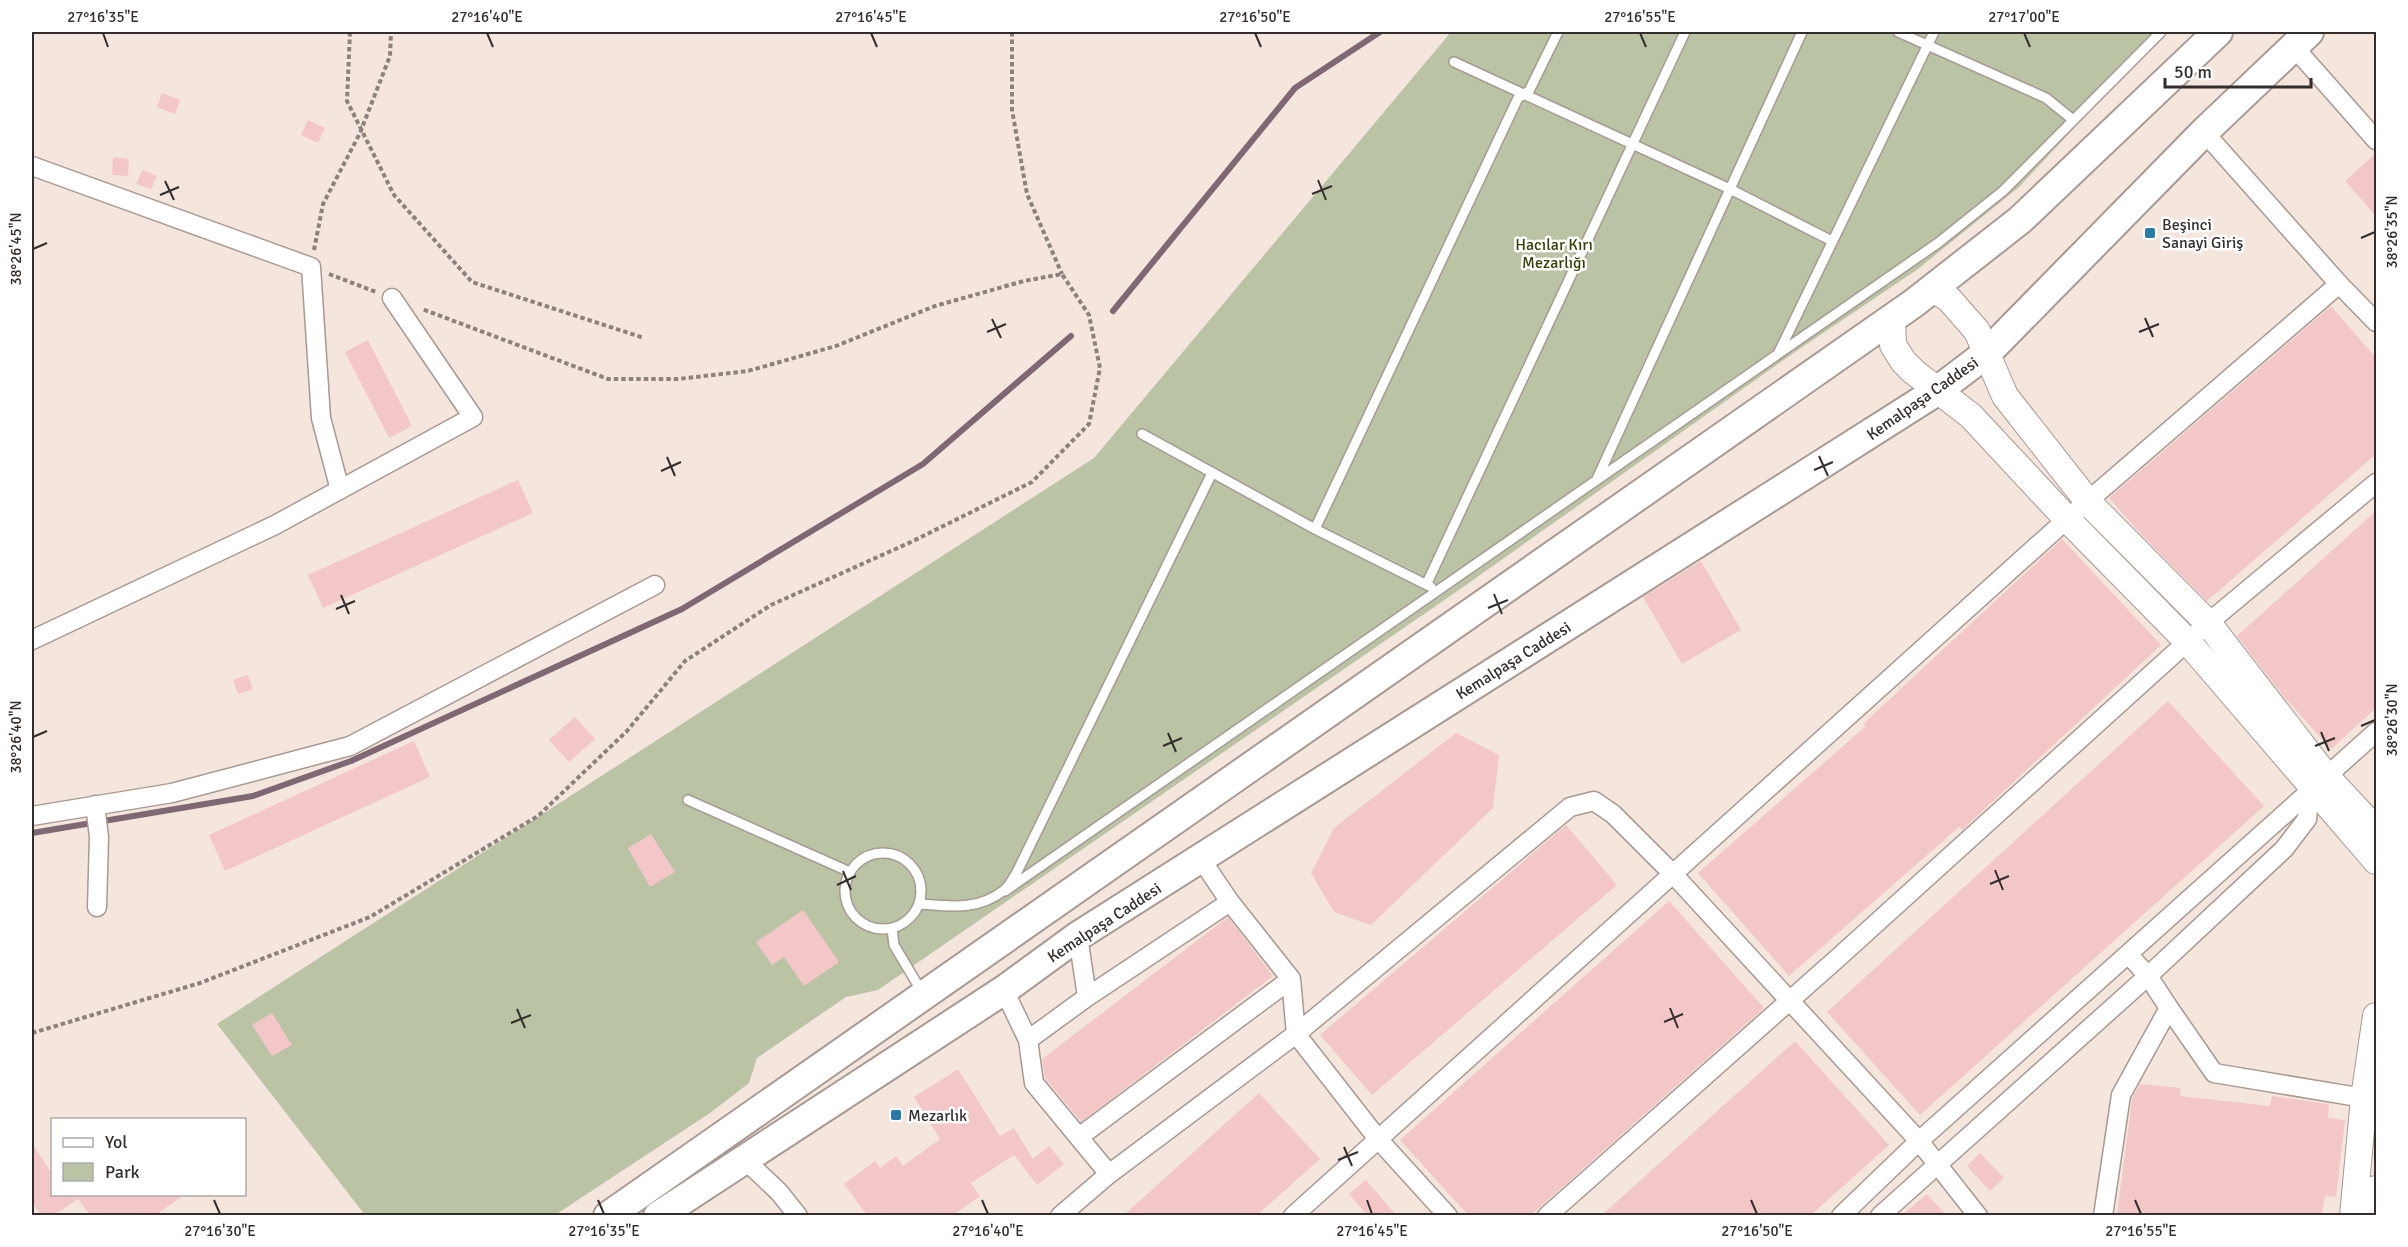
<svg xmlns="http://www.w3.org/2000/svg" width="2408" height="1247" viewBox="0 0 2408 1247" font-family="Signika,sans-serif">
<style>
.green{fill:#bac3a4}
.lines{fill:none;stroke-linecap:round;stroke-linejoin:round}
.stream{stroke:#7f6773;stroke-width:6}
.building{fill:#f3c7c8}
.lane-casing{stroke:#a79a92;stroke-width:12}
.street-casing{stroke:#a79a92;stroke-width:21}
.secondary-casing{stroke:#a79a92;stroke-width:28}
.primary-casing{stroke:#a79a92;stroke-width:32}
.path{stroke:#8b827c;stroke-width:4;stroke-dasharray:4.5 3;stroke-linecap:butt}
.lane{stroke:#fff;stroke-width:9}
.street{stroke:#fff;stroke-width:18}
.secondary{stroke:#fff;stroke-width:26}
.primary{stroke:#fff;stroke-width:28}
.ticks{fill:none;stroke:#332e2b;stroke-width:2}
.poi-dot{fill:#287aab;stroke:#fff;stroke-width:2}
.labels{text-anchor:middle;stroke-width:5;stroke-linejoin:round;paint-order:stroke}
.poi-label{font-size:16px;fill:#332e2b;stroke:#fff;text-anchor:start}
.park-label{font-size:16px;fill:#364106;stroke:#fff}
.street-label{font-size:16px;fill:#332e2b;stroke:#fff}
.neatline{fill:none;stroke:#332e2b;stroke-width:2}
.ticks-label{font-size:15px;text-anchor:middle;fill:#332e2b}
</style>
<rect width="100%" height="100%" fill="#f4e5dd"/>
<path class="green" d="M1451 32H2168L2137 61 2019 187 1918 269 1792 354 1456 592 878 990 846 997 757 1058 749 1083 710 1113 555 1215H365L217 1024 1094 458Z"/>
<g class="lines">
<path class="stream" d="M1113 311 1295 88 1380 32
M32 833 253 796 351 761 682 609 923 464 1071 336"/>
</g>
<path class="building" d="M162 93 180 100 175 114 157 107Z
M308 120 325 128 318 143 301 135Z
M2376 153V216L2345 181Z
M113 157 129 159 128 176 112 175Z
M142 170 157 176 151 189 136 184Z
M2331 306 2376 358V454L2207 601 2139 532 2109 498Z
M368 340 412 426 389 438 345 352Z
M518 480 533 513 323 608 308 575Z
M2376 511V708L2331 749 2284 697 2237 636Z
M2062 539 2161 645 1962 830 1959 827 1789 976 1698 873 1866 726 1863 724Z
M1701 561 1741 630 1682 664 1643 597Z
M248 675 253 689 238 694 233 680Z
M2168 701 2264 806 1920 1115 1827 1012Z
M575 717 595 739 569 762 549 740Z
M1456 733 1499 755 1493 808 1371 925 1334 912 1311 873 1334 828Z
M414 741 430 777 225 871 209 835Z
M1566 825 1617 885 1372 1095 1320 1035Z
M651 834 675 872 650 887 628 848Z
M1669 901 1764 1008 1531 1215H1468L1400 1140Z
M803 910 839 962 804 986 784 957 772 965 756 942Z
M1228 917 1273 976 1081 1122 1045 1078 1042 1059Z
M272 1013 292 1045 272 1056 252 1025Z
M1795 1041 1889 1145 1811 1215H1602Z
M958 1069 1000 1136 1014 1128 1033 1159 1049 1146 1064 1164 1037 1185 1014 1155 971 1183 980 1196 953 1215H867L844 1184 875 1161 880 1168 896 1156 903 1166 940 1139 914 1097Z
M2140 1084 2181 1088 2180 1096 2270 1106 2272 1096 2329 1104 2328 1118 2345 1120 2336 1197 2325 1196 2322 1215H2117L2132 1099Z
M1259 1093 1320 1159 1257 1215H1124Z
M32 1143 52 1174V1194H185L156 1215H90L78 1199 54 1215H41L32 1202Z
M1980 1153 2004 1178 1990 1191 1967 1166Z
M1366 1180 1396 1215H1367L1349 1194Z
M1927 1194 1946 1215H1902Z"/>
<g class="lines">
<defs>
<path id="lane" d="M1898 32 2046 98 2072 119
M1454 62 1730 189 1832 241
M1778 354 1934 32
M1142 434 1315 529 1431 587
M1597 479 1802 32
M1315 529 1518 98 1529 91 1558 32
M1427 583 1685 32
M688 800 850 872
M845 891a38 38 0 1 1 76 0a38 38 0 1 1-76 0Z
M1005 891 1938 243 2003 191 2161 32
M920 904C950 906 977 911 1003 891 1009 887 1013 878 1017 872L1212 473
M892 928 894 945 922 992"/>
<path id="street" d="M2294 47 2376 140
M2204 132 2339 284 2376 322
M32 166 311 267 321 418 340 490
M32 640 275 525 473 417 392 298
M95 805 99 837 97 907
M32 816 172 793 350 746 655 585
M1201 859 1230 902 1291 979 1296 1034 1378 1139 1448 1216
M1078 936 1087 997
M1004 990 1028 1040 1034 1083 1109 1174
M2169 1008 2214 1073 2364 1098
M1028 1040 1087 997 1230 902
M1079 1137 1291 979
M743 1158 779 1192 798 1216
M1060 1216 1109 1174 1296 1034 1570 807 1594 801 1613 814 1673 874 1919 1141 1978 1216
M1293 1216 2067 519 2339 284
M1547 1216 1840 956 2208 623 2376 483
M1841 1216 1919 1141 2376 732
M1880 1216 2148 976 2284 849 2307 819 2310 792
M2103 1216 2121 1095 2169 1008 2148 976 2128 954"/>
<path id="secondary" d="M1933 289 1949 299 1977 331 2005 396 2089 503 2208 623 2326 776 2376 830
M1892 319 1893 345 1903 361 1914 372 1971 416 2067 519 2188 642 2376 861
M2353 1216 2364 1098 2376 1016
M2374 1216 2376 1189"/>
<path id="primary" d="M608 1216 1914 303 2020 220 2218 32
M658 1216 1004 990 1078 936 1937 391 1987 353 2204 132 2309 32"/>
</defs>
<use href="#lane" class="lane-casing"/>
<use href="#street" class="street-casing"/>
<use href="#secondary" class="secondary-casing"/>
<use href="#primary" class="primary-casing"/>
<path class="path" d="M350 32 347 101 394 195 472 282 644 338
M1012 32V110L1027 194 1062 274
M314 250 323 204 360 133 390 56 391 32
M329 274 376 292
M32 1033 200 983 370 917 538 816 627 731 685 661 771 605 911 542 1032 482 1089 424 1100 368 1089 315 1062 274 1024 281 935 306 836 346 748 371 678 379H608L422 309"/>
<use href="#lane" class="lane"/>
<use href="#street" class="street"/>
<use href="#secondary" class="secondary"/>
<use href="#primary" class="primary"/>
</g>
<path class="ticks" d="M103 33 108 47M487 33 493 47M871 33 877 47M1255 33 1261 47M1640 33 1646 47M2024 33 2030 47M1318 180 1326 200M165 181 174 200M1312 194 1332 186M160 195 179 187M2361 238 2375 232M33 249 47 243M2145 318 2153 337M992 319 1001 338M987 332 1006 324M2139 332 2159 324M1819 456 1828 476M667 457 675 476M1814 470 1833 462M661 471 681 462M1494 594 1502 614M341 595 349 614M1488 608 1508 600M336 609 355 601M2361 726 2375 720M2321 732 2329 751M1168 733 1176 752M33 737 47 731M1163 746 1182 738M2315 746 2335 738M1995 870 2003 890M843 871 851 890M1990 884 2009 876M837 885 856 876M1670 1008 1678 1028M517 1009 525 1028M1664 1022 1683 1014M511 1023 531 1015M1344 1147 1352 1166M1338 1160 1358 1152M214 1200 220 1214M598 1200 604 1214M982 1200 988 1214M1367 1200 1372 1214M1751 1200 1757 1214M2135 1200 2141 1214"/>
<g class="poi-dot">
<rect x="2144" y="227" width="12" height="12" rx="3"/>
<rect x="890" y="1109" width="12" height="12" rx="3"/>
</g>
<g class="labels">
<g class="poi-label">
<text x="2162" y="230">Beşinci<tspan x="2162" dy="18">Sanayi Giriş</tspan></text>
<text x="908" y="1121">Mezarlık</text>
</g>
<g class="park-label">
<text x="1554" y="250">Hacılar Kırı<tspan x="1554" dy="18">Mezarlığı</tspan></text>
</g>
<g class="street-label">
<text transform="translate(1922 398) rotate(-35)" y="6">Kemalpaşa Caddesi</text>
<text transform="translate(1513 660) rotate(-32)" y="6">Kemalpaşa Caddesi</text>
<text transform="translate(1104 922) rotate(-33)" y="6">Kemalpaşa Caddesi</text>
</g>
</g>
<rect width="2408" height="1247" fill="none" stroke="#ffffff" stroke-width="66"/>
<rect x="51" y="1118" width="195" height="78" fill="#ffffff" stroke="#adabaa" stroke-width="1.5"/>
<rect x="63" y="1138" width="30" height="9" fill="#ffffff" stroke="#adabaa" stroke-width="1.5"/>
<text x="105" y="1148" font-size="18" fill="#332e2b">Yol</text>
<rect x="63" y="1163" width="30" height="18" fill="#bac3a4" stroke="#adabaa" stroke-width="1.5"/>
<text x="105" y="1178" font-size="18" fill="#332e2b">Park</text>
<path d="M2165 78v9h146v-9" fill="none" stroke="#332e2b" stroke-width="3"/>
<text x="2174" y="78" font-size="18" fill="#332e2b" stroke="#ffffff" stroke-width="4.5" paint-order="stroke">50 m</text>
<rect x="33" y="33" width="2342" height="1181" class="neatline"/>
<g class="ticks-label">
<text x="103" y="22">27°16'35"E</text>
<text x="487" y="22">27°16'40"E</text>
<text x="871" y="22">27°16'45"E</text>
<text x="1255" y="22">27°16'50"E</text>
<text x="1640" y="22">27°16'55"E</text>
<text x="2024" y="22">27°17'00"E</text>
<text transform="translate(2392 232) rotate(-90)" y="5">38°26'35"N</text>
<text transform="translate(16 249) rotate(-90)" y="5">38°26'45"N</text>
<text transform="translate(2392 720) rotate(-90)" y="5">38°26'30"N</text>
<text transform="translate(16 737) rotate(-90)" y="5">38°26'40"N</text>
<text x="220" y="1236">27°16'30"E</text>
<text x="604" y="1236">27°16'35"E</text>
<text x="988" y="1236">27°16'40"E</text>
<text x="1372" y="1236">27°16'45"E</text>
<text x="1757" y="1236">27°16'50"E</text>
<text x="2141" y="1236">27°16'55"E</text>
</g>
</svg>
